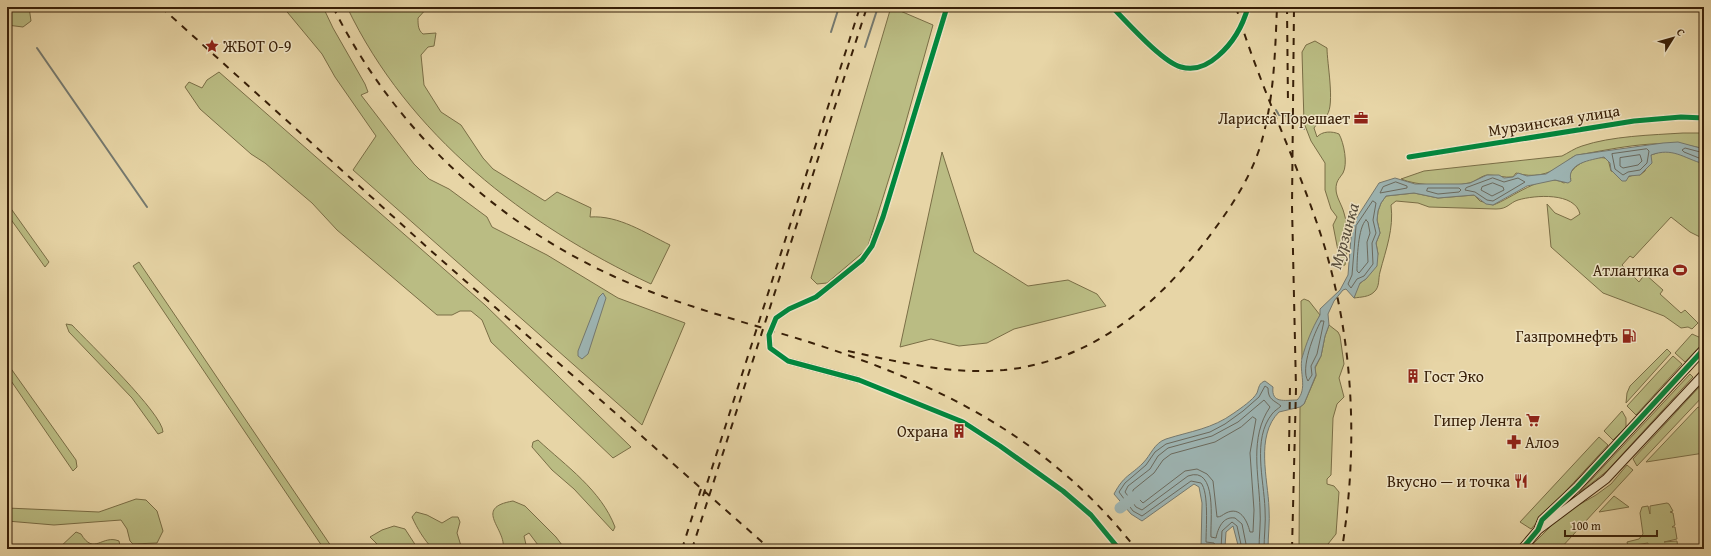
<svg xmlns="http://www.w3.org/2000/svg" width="1711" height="556" viewBox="0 0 1711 556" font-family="'Gentium Book Plus',serif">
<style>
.green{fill:#babc83;stroke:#7a6e46}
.water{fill:#9db5b4;stroke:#75796f}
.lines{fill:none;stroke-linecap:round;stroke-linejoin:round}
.shore{stroke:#6b6a5e;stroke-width:1}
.stream{stroke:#75796f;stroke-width:2}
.river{stroke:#9db5b4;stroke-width:11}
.street-casing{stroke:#644d30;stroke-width:7}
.secondary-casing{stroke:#392008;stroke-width:10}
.street{stroke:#efe4c5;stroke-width:5.5}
.secondary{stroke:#efe4c5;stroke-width:8}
.rail{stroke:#392008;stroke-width:2;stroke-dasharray:7 7;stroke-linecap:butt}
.cycleway-casing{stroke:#efe4c5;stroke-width:8}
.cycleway{stroke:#00873e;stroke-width:5}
.labels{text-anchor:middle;stroke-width:3;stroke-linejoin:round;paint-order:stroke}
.poi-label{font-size:16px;fill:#392008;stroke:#efe4c5;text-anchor:end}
.street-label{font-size:16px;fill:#392008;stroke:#efe4c5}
.water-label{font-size:17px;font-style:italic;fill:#574d3c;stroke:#efe4c5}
</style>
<rect width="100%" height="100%" fill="#e7d5a6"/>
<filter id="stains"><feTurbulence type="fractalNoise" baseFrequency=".005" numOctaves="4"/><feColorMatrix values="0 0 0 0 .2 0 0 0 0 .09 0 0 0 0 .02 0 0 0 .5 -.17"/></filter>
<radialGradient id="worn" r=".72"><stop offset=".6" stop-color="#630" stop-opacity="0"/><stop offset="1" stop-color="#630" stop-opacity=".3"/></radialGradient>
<path class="green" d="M7 7H29L31 21 23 27 7 25Z
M283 7H323L333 28 365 84 368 92 361 95 414 164 429 179 449 189 487 217 492 227 547 255 618 298 685 323 642 425 353 170 376 136 335 77 322 54Z
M347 7H428L418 18C418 25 418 30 423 34L436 33 434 46 428 47 421 55 424 85 441 112 461 125 483 158 493 169 545 201 557 192 591 208 590 217C619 215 645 233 670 245L651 284C525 225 408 135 347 7Z
M891 7 933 25 900 143 867 249 827 283 817 284 811 278Z
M1315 41 1327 48C1327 63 1335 104 1327 115 1323 120 1317 122 1314 128L1317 137C1322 131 1332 131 1339 134 1344 143 1348 164 1343 173 1339 179 1336 181 1336 189 1336 197 1342 205 1344 213 1349 229 1348 248 1345 265L1341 266 1333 225 1337 217 1331 209 1325 190V163L1311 141 1304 123 1302 52 1306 45Z
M219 72 485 305 631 447 613 458 491 342 482 320 471 311H460L452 315H437L337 230 312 203 265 163 251 154 200 109 185 87 189 82 202 88 207 80Z
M1683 133H1704V149C1664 137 1618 148 1578 155 1572 156 1567 162 1562 165 1548 175 1533 178 1516 173L1513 177C1504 178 1497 175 1488 175 1482 175 1475 182 1469 183 1452 187 1417 186 1401 179L1424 171 1562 156C1568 153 1575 148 1582 146 1611 136 1652 135 1683 133Z
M1663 151 1675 152 1704 164V239L1690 232 1671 217 1633 258 1630 256 1622 265 1639 282 1645 274 1663 290 1660 294 1681 313 1685 310 1698 323 1692 329 1688 327 1681 328 1664 316 1603 293 1551 247 1547 204 1555 213 1571 220 1580 214C1575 192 1535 195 1518 200 1509 203 1508 209 1496 209L1429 207 1418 203 1396 201 1391 205C1394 229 1386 249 1380 272 1378 279 1380 287 1374 292 1369 297 1361 297 1354 298 1356 289 1358 283 1366 279L1378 254 1376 243 1380 233 1377 220 1378 211 1381 203 1386 196 1414 193 1438 198 1474 195 1480 201 1493 205C1511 199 1544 171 1564 183L1571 179 1569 176C1574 163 1596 154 1608 159L1611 171 1628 177 1636 174 1640 175 1645 171 1651 155Z
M942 152 974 252 1028 286 1068 280 1097 294 1106 306 1014 329 987 343 959 346 931 339 900 347Z
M7 203 49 262 45 267 7 214Z
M139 262 333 549H324L133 266Z
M1304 299 1309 301 1320 315 1302 359 1301 301Z
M66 324 72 325C88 342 163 414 163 432L158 434 132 398 69 332Z
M1329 325 1338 332 1340 336 1344 364 1339 378 1344 397 1337 404 1333 418 1331 475 1327 479V484L1334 486 1339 492 1336 534 1324 549H1299L1300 407 1304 404 1316 376 1315 368 1321 356 1325 336Z
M1692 334 1701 338 1703 343 1685 362 1675 353Z
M1667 349 1671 353 1626 403 1627 393 1630 386Z
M1673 356 1682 364 1636 415 1627 406Z
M7 363 76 460 77 467 73 471 7 375Z
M1690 374 1693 377 1607 471 1579 493Z
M1701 385 1704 395 1637 466 1633 459Z
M1698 407 1704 409V453L1646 462Z
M1622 411 1626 418V427L1613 440 1604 431Z
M1599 437 1608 445 1531 529 1520 522Z
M538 440C566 466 601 490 615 527L613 531 574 489 552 470 532 447 533 442Z
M1627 465 1633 470 1560 549H1536L1532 545 1554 523 1570 510 1596 495 1611 484Z
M1614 496 1629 507 1599 512Z
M136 499 146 500 157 511 163 531 157 543 133 544 130 541 127 529 121 520 54 525 7 521V508L99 512Z
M513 501 525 506 556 537 565 549H541L529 533 524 536 527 549H503C507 529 472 508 513 501Z
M1667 503 1669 504 1673 511 1670 512 1673 513 1675 525 1672 527H1675L1677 539 1664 542 1677 541 1678 549H1628V548L1648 545V543L1628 546 1627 542 1639 539 1643 534 1640 513 1642 507 1648 506 1650 514V506Z
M416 512 427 515 442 523 452 517H458L460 522 457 533 462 549H433C424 540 417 528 412 517Z
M394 526 405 529 418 549H377L378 545 370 537 382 530Z
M76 532 81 534C94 556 102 534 119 541L120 546 118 549H58Z"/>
<path class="water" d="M1678 142 1704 149V164C1683 158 1673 147 1651 155L1652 163 1640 175 1629 176 1626 181H1622L1611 170 1610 163 1604 157C1591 160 1566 163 1571 181L1568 183 1555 180 1527 186 1493 205 1486 204 1474 195 1438 198 1414 193 1386 196 1381 203 1378 211 1377 220 1380 233 1376 243 1378 254 1377 266 1366 279 1360 283 1354 298 1346 289 1343 290 1334 301 1328 314 1329 325 1325 336 1321 356 1315 367 1316 375 1304 404 1300 407 1279 412C1255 436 1268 479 1269 508 1270 522 1268 536 1268 549H1239L1233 526 1226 532 1225 547 1215 549 1211 546 1208 549H1201L1202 503 1199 487 1194 484 1142 521 1131 514 1114 494C1124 475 1130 476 1143 463 1151 455 1154 443 1166 439 1191 431 1212 429 1234 413 1241 408 1253 400 1257 393 1259 387 1259 383 1265 381L1273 387C1271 404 1285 400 1297 400 1308 389 1299 372 1302 358 1306 344 1312 328 1320 315V309L1340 290 1348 275 1352 225 1379 183 1395 178 1415 184H1462L1470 183 1487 175H1499L1504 178 1513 177 1518 173 1527 176 1546 174 1576 155 1663 143Z
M603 293 606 298 588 354 582 359 578 356V351L599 297Z"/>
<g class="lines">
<path class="shore" d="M1647 149 1649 151 1647 163 1640 170 1628 172 1623 175 1615 169 1612 154Z
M1704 153 1685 148 1682 150 1684 152 1704 160
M1640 155 1642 161 1638 165 1623 168 1620 166V158Z
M1493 178 1504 182 1518 178 1525 182 1493 201 1487 200 1475 192 1465 190 1466 188Z
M1396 182 1407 186V188L1380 193 1383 187Z
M1493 183 1503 187 1504 190 1492 196 1481 190 1482 187Z
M1428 188H1459L1461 190 1459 192 1438 194 1427 191Z
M1373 201 1376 203 1373 220 1376 233 1372 243 1373 264 1364 276 1357 279 1351 288 1348 284 1352 275 1356 226Z
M1366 220 1368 222 1370 233 1367 242 1368 262 1359 273 1357 271C1357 259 1358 227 1366 220Z
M1321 321H1324L1317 354 1311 366 1312 375 1308 381C1300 369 1314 333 1321 321Z
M1253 417 1256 419 1250 453 1254 510 1253 532H1250C1247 520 1240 506 1226 513 1222 515 1221 517 1217 517L1213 481 1207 474 1197 469 1185 471 1143 503 1133 493V490L1154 473 1163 460 1171 454 1215 442 1241 427Z
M1217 549 1214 543 1206 542C1206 529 1209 492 1201 483L1191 481 1142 516 1133 511 1119 492 1125 483 1146 465 1155 452 1166 444 1210 432 1225 424 1243 411 1259 397 1265 386 1268 388C1268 400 1274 400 1281 406 1278 409 1274 411 1272 414 1252 439 1264 480 1265 509 1266 522 1264 536 1264 549
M1221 549 1222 531 1232 522 1237 526 1242 549
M1247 549 1242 524 1235 518C1223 516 1218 528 1216 538L1211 537C1210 523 1218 465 1188 476L1142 510 1136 507 1125 492 1128 486 1150 469 1158 456 1168 448 1212 436 1238 422 1264 400 1270 407C1249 438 1259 474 1260 509 1261 522 1259 536 1259 549"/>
<path class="stream" d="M831 32 839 7
M865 47 878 7
M37 48 147 207
M1276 110 1279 115 1296 116 1298 121 1304 129"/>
<path class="river" d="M1120 508 1136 496"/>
<defs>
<path id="street" d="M947 7 883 217 872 246 862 260 816 297 789 309 776 318 769 335 770 348 788 361 859 380 963 422 1000 446 1063 491 1091 515 1119 549
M1112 7C1127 22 1162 62 1181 67 1195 71 1208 65 1218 56 1233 43 1243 25 1248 7
M1409 157 1634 121 1681 117 1704 118"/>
<path id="secondary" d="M1538 530 1606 479 1704 374
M1522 549 1538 530 1542 520 1577 487 1704 349"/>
</defs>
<use href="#street" class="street-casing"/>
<use href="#secondary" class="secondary-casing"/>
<use href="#street" class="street"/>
<use href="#secondary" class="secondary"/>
<path class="rail" d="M161 7 429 249 770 549
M333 7C393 127 491 220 613 276 676 305 746 322 812 343 942 385 1050 439 1136 549
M1236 7C1260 89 1300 166 1325 248 1354 346 1358 448 1342 549
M1287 7 1288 105
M848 351C899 362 951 375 1004 370 1092 361 1156 306 1208 238 1229 210 1249 181 1260 147 1274 101 1275 55 1277 7
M1289 451 1290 385
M703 496 860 7
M682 549 701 489
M692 549 867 7
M1292 549 1296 388 1292 206 1294 7"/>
<defs>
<path id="cycleway" d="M947 7 883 217 872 246 862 260 816 297 789 309 776 318 769 335 770 348 788 361 859 380 963 422 1000 446 1063 491 1091 515 1119 549
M1112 7C1127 22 1162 62 1181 67 1195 71 1208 65 1218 56 1233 43 1243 25 1248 7
M1409 157 1634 121 1681 117 1704 118
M1522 549 1538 530 1542 520 1577 487 1704 349"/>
</defs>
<use href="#cycleway" class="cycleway-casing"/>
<use href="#cycleway" class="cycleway"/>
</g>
<defs>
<symbol id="sight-bare" viewBox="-9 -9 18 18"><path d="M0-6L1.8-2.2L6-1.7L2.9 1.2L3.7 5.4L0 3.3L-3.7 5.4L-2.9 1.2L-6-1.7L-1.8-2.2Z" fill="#8f2418" stroke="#efe4c5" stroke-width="2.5" paint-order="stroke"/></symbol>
<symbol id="office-bare" viewBox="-9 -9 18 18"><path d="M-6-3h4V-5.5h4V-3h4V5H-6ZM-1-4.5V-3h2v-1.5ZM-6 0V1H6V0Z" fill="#8f2418" stroke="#efe4c5" stroke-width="2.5" paint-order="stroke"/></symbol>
<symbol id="stadium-bare" viewBox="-9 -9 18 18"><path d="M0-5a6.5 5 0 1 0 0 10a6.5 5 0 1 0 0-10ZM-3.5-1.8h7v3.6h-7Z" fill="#8f2418" stroke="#efe4c5" stroke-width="2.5" paint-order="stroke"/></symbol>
<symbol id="fuel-bare" viewBox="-9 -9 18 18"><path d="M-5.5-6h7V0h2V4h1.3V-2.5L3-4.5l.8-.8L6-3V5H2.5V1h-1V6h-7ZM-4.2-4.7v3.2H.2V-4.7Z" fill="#8f2418" stroke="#efe4c5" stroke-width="2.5" paint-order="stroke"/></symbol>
<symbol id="building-bare" viewBox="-9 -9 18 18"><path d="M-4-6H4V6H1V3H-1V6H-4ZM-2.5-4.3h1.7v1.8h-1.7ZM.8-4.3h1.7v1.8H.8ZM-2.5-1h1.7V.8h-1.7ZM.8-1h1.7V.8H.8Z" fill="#8f2418" stroke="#efe4c5" stroke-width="2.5" paint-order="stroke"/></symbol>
<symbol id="supermarket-bare" viewBox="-9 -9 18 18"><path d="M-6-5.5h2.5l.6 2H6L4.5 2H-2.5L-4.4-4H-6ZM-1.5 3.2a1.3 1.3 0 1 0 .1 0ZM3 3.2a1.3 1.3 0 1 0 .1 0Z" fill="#8f2418" stroke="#efe4c5" stroke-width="2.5" paint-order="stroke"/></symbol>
<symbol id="pharmacy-bare" viewBox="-9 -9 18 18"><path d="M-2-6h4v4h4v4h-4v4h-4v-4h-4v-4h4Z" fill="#8f2418" stroke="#efe4c5" stroke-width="2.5" paint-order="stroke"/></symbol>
<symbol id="restaurant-bare" viewBox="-9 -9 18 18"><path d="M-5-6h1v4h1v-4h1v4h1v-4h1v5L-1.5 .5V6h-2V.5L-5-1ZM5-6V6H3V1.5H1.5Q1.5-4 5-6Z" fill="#8f2418" stroke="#efe4c5" stroke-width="2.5" paint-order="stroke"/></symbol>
</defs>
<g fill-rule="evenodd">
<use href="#sight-bare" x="202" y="36" width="20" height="20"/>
<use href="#office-bare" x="1351" y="108" width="20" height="20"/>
<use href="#stadium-bare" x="1670" y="260" width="20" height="20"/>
<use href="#fuel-bare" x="1619" y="326" width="20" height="20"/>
<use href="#building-bare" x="1403" y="366" width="20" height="20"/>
<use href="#supermarket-bare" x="1523" y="410" width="20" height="20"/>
<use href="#building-bare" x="949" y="421" width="20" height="20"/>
<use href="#pharmacy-bare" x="1504" y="432" width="20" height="20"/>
<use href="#restaurant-bare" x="1511" y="471" width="20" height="20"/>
</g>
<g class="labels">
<g class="poi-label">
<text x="223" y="52" text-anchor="start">ЖБОТ О-9</text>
<text x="1350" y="124">Лариска Порешает</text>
<text x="1669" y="276">Атлантика</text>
<text x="1618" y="342">Газпромнефть</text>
<text x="1424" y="382" text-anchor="start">Гост Эко</text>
<text x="1522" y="426">Гипер Лента</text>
<text x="948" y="437">Охрана</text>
<text x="1525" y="448" text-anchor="start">Алоэ</text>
<text x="1510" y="487">Вкусно — и точка</text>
</g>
<g class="street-label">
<text transform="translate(1554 120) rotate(-9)" y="6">Мурзинская улица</text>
</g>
<g class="water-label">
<text transform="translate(1344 236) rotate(-74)" y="6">Мурзинка</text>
</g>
</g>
<rect width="1711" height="556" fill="none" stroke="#e7d5a6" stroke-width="24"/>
<rect x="8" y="8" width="1695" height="540" fill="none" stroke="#392008" stroke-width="2"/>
<rect x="12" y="12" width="1687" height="532" fill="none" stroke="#392008"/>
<g transform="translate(1673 38) rotate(53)" stroke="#efe4c5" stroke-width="3" paint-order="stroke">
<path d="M0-3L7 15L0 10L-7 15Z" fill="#392008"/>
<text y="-6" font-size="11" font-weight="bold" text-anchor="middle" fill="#392008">С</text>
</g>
<path d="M1565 530v6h92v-6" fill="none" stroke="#392008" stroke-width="2"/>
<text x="1571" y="530" font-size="12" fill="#392008" stroke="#efe4c5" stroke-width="3" paint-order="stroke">100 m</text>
<rect width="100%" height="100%" filter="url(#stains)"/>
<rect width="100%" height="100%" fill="url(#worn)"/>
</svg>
